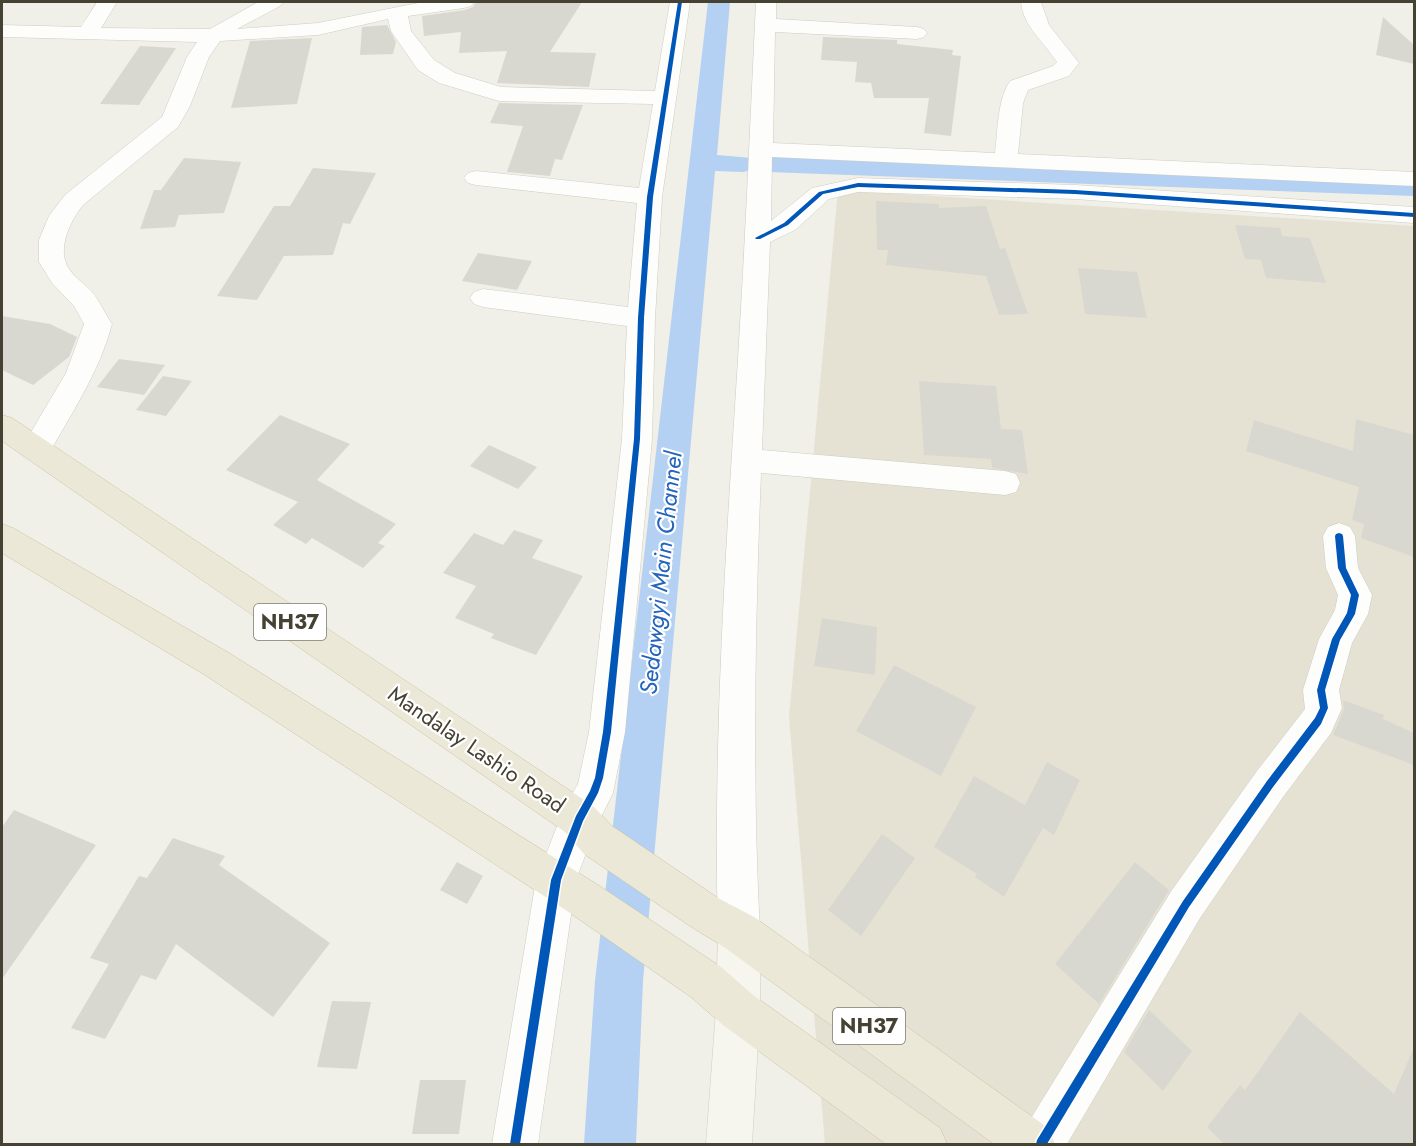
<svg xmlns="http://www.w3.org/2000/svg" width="1416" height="1146" viewBox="0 0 1416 1146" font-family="Jost,sans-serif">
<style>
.residential{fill:#e5e2d4}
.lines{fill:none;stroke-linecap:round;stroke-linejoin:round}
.canal{fill:#b4d0f2;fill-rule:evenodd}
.building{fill:#d9d8d0}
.street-casing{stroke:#cecdc5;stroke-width:1}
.secondary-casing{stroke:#d0cebe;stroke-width:1}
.highway-casing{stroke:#cbc2a0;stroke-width:1}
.street{fill:#fdfdfc;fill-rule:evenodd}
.secondary{fill:#f6f5ee;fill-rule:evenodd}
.highway{fill:#ece8d8;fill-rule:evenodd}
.cycleway-casing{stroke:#fff;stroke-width:3}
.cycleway{fill:#0057b8;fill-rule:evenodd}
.labels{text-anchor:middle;stroke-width:4.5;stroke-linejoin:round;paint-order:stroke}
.shield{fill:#fff;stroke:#7e7b70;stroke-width:1.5}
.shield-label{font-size:21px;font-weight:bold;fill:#464233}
.street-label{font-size:22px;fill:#464233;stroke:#fff}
.water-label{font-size:24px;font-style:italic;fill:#2364bc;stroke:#fff}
</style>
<rect width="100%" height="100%" fill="#f0efe8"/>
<path class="residential" d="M838 190 1414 226V1144H825L789 717Z"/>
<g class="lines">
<path class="canal" d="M708 2H730L717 155 752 158 756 163 760 158 786 155 1414 180V196L769 172 760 170 756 165 752 170 743 172 715 171 643 981 636 1144H584L595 981Z"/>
</g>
<path class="building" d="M476 2H582L550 52 596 53 589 87 497 83 507 51 459 53 461 32 424 36 422 16 465 10 473 7Z
M1383 17 1414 45V64L1376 55Z
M387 25 396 42 393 54 360 55 362 27Z
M823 37 897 40V44L953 50 952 55 961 56 951 136 924 133 929 98H874L871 83 855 82 857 62 821 60Z
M312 38 297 104 231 108 250 41Z
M140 46 176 48 139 105 100 104Z
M499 103 583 105 562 160 555 159 550 176 507 172 523 126 490 123Z
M184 158 241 162 224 213 179 215 175 227 140 229 154 190H161Z
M313 168 376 173 350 224 343 223 333 255 284 256 257 300 217 296 274 206H290Z
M876 201 939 204V208L986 206 1000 249 1005 248 1028 314 999 315 986 276 886 265 888 250H877Z
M1235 225 1280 228 1282 236 1310 238 1326 283 1266 278 1261 260 1245 259Z
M478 253 532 261 517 290 462 281Z
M1078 268 1137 272 1147 318 1085 314Z
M2 316 50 324 77 337 69 357 33 385 2 370Z
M119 359 165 365 144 395 97 387Z
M163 376 192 381 166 416 136 410Z
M919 381 996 386 1001 429 1022 430 1028 474 992 468 991 459 924 455Z
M280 415 350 444 317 480 396 524 378 543 385 546 363 568 312 538 306 544 273 525 298 502 226 470Z
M1356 419 1414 435V557L1361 538 1364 524 1352 520 1359 487 1246 451 1254 420 1353 451Z
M489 445 537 467 518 489 470 466Z
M514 530 543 540 532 558 583 576 536 655 491 638 494 634 455 618 476 586 443 573 474 533 503 545Z
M822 618 877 627 875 675 814 666Z
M894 665 976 707 941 776 856 731Z
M1343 700 1384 715 1383 719 1414 733V765L1333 735 1344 709Z
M1047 762 1080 780 1054 835 1043 828 1004 897 975 877 977 874 934 847 974 776 1025 805Z
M14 810 96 845 2 979V827Z
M882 834 915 858 861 936 828 910Z
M173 838 225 856 219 865 330 943 273 1017 176 944 156 980 141 975 105 1039 71 1028 109 964 90 958 139 876 147 878Z
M457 862 483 876 467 904 440 890Z
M1135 862 1169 890 1099 1004 1055 964Z
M332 1001 371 1002 357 1069 317 1067Z
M1149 1010 1192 1051 1163 1091 1124 1052Z
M1300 1012 1394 1094 1414 1047V1144H1224L1207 1127 1240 1085 1245 1090Z
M420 1080H466L459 1134H412Z"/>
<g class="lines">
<defs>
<path id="street" d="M97 2H117L101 28 210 29 258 2H283L280 6 237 29 318 23 423 2H474L471 6 464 8 408 16 411 31 434 60 455 73 501 87 655 91 670 2H690L662 197 655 318 652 439 625 732 613 793 595 829 576 880 538 1144H492L536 880 565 806 578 784 589 732 622 439 627 326 483 307 474 304 470 298 474 292 483 289 628 307 637 203 476 185 468 183 464 178 468 173 476 171 639 188 653 104 499 101 439 83 418 70 391 31 388 19 318 35 220 41 209 57 190 106 178 127 83 205C70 221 56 250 69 269 75 278 85 284 92 292 100 301 105 314 112 324 99 373 71 414 47 457L36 461 25 457 21 449 66 373 84 324 74 306 52 283 39 262V240L49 216 65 195 162 117 187 57 197 42 2 37V25L81 27Z
M756 2H776V19L917 27 924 29 927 33 924 37 917 39 775 32 773 143 995 153C998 130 997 101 1010 81L1053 66 1057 62C1044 42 1023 26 1021 2H1041L1049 25 1079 63 1069 76 1028 90 1023 103 1018 154 1414 172V186L772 157 771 221 812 188 858 178 1075 185 1414 207V223L1075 199 858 192 829 199 795 230 770 242 762 450 1005 471 1016 474 1020 483 1016 492 1005 495 761 473C755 626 752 779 760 932L754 947 739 953 724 947 718 932C713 746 725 561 737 375 745 250 750 127 756 2Z
M1339 523 1350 527 1355 536 1358 568 1372 595 1368 614 1352 643 1339 690 1342 708 1331 733 1283 797 1200 918 1067 1144H1018L1025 1128 1172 890 1257 771 1305 709 1303 690 1319 639 1335 610 1338 595 1326 568 1323 536 1328 527Z"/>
<path id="secondary" d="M739 911 754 917 760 932V1010L752 1144H706L716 1010 718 932 724 917Z"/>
<path id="highway" d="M2 415 12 418 593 806 612 826 718 898 754 917 1048 1128 1055 1144H994L724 947 690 926 584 854 565 832 2 441Z
M2 524 13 528 229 653 598 885 721 967 753 995 940 1128 947 1144H886L723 1025 691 997 570 913 205 675 2 553Z"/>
</defs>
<use href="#street" class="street-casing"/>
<use href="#secondary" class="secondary-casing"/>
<use href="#highway" class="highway-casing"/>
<use href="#street" class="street"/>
<use href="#secondary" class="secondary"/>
<use href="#highway" class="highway"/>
<defs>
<path id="cycleway" d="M678 2H682L653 197 644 318 640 439 611 732 603 778 598 793 583 821 561 880 520 1144H510L551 880 576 816 590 791 595 778 603 732 634 439 638 318 647 197Z
M858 183 1075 190 1414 213V217L1075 194 858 187 823 194 788 225 760 239H756L755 238 784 223 819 192Z
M1339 533 1342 534 1343 536 1346 568 1359 595 1355 614 1340 640 1325 690 1328 708 1321 724 1273 787 1189 907 1047 1144H1036L1037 1140 1183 901 1267 781 1315 718 1320 708 1317 690 1332 639 1347 613 1351 595 1338 568 1335 536 1336 534Z"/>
</defs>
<use href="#cycleway" class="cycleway-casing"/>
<use href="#cycleway" class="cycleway"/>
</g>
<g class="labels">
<g class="shield">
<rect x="254" y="604" width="72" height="36" rx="4.5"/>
<rect x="833" y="1008" width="72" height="36" rx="4.5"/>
</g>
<g class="shield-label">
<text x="290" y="629">NH37</text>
<text x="869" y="1033">NH37</text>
</g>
<g class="street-label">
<text transform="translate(477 749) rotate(34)" y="8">Mandalay Lashio Road</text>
</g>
<g class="water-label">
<text transform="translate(661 573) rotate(-84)" y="8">Sedawgyi Main Channel</text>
</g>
</g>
<rect width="1416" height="1146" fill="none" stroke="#464233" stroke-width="6"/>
</svg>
